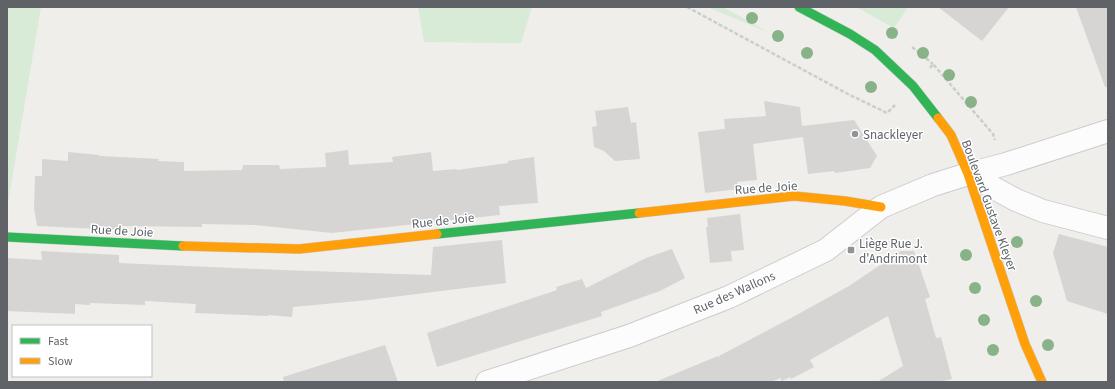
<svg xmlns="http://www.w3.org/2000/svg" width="1115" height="389" viewBox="0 0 1115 389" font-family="'Source Sans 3',sans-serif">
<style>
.green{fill:#d8ebd6}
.building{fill:#d6d5d3}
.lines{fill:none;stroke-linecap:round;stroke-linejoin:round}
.street-casing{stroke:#cbcccc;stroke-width:24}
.fast-casing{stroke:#cacacb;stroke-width:10}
.slow-casing{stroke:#cacacb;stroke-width:10}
.path{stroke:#cacfcc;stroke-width:2.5;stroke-dasharray:4 2;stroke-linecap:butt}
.street{stroke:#fdfcfc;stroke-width:22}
.fast{stroke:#30b455;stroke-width:9}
.slow{stroke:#ff9f0a;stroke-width:9}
.tree{fill:#88b388}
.poi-dot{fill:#919496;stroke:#fff;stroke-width:1.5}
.labels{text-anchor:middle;stroke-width:3;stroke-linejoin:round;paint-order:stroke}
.poi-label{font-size:13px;fill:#5f6368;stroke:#fff;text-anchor:start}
.street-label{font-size:13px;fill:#5f6368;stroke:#fff}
</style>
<rect width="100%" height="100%" fill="#efeeea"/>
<path class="green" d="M7 7H41L7 209Z
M418 7H532L521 43 424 42Z
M707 7H723L770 33Z
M856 7H908L894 28Z"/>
<path class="building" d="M938 7H1009L982 41Z
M1076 7H1108V87H1105Z
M764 101 800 107 802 126 854 120 877 156 870 168 835 173 834 171 808 174 803 137 753 144 757 180 737 182 738 189 705 193 698 132 725 129 724 119 766 116Z
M628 107 631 123 636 122 640 159 615 161 604 151 594 147 592 127 597 126 595 111Z
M348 150 349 165 393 162 392 157 431 152 433 171 457 169V170L508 163V161L534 157 538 203 499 206 500 215 332 233 255 225 202 224V227L120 226V230L37 226 34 208 35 176H42V159L68 161V152L99 155V156L159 159 158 161 184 162V171L242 170 243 165H279L280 169 326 167 325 153Z
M740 214 744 250 731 251 732 261 710 263 706 227H708L707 218Z
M1059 234 1108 247V314L1067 301 1053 253Z
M502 240 506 283 368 300 293 307 292 317 268 315V316L195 313 196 304 145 301V305L90 303V305L75 304V314L7 311V258L42 260 41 251 119 255V263L281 270 431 275 433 247Z
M672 249 685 278 660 291 601 312 602 316 437 367 427 333 557 290 556 287 582 279 586 288 646 258Z
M901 251H914L930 297 925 299 936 338 941 337 952 379 939 382H877L903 366 888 316 810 360 814 367 791 379 790 377 782 381 780 378 771 382H655L718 356 719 359V356L791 318 849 286Z
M385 345 398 382H284L283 377Z"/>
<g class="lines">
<defs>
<path id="street" d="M968 174 1016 200 1043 211 1108 228
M487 382 629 336 729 297 826 250 881 207 933 185 968 174 1006 164 1108 131"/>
<path id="fast" d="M799 7 850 34 875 50 913 86 938 118
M437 234 639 213
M7 237 183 246"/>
<path id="slow" d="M938 118 951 135 968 174 1025 344 1042 382
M639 213 794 196 845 201 881 207
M183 246 299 249 437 234"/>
</defs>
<use href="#street" class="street-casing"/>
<use href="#fast" class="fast-casing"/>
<use href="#slow" class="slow-casing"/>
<path class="path" d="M687 7 846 93 887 113 895 105
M912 47 933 64
M930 68 933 64 993 134 995 140"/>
<use href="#street" class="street"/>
<use href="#fast" class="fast"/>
<use href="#slow" class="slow"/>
</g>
<g class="tree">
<circle cx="752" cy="18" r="6"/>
<circle cx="892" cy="33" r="6"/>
<circle cx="778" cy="36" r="6"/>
<circle cx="807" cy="53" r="6"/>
<circle cx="923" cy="53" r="6"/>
<circle cx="949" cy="75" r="6"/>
<circle cx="871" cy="87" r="6"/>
<circle cx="971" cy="102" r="6"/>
<circle cx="1017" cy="242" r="6"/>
<circle cx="966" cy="255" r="6"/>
<circle cx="975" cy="288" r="6"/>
<circle cx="1036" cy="301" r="6"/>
<circle cx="984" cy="320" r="6"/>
<circle cx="1048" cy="345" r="6"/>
<circle cx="993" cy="350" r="6"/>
</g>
<g class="poi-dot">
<circle cx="855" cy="134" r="4"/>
<rect x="847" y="246" width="8" height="8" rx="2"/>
</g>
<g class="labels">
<g class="poi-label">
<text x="863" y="139">Snackleyer</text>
<text x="859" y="248">Liège Rue J.<tspan x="859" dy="15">d'Andrimont</tspan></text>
</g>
<g class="street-label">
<text transform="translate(766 187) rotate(-4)" y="5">Rue de Joie</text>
<text transform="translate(990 205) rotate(70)" y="5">Boulevard Gustave Kleyer</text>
<text transform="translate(443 220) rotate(-6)" y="5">Rue de Joie</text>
<text transform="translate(122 230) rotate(3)" y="5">Rue de Joie</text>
<text transform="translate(734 292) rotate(-24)" y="5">Rue des Wallons</text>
</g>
</g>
<rect width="1115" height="389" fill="none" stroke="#5f6368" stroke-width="16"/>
<rect x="12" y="325" width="140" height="52" fill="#ffffff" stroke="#bfc1c3"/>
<rect x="20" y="338" width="20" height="6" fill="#30b455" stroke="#bfc1c3"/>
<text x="48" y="345" font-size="12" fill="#5f6368">Fast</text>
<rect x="20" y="358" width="20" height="6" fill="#ff9f0a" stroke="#bfc1c3"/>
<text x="48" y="365" font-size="12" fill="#5f6368">Slow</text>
</svg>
